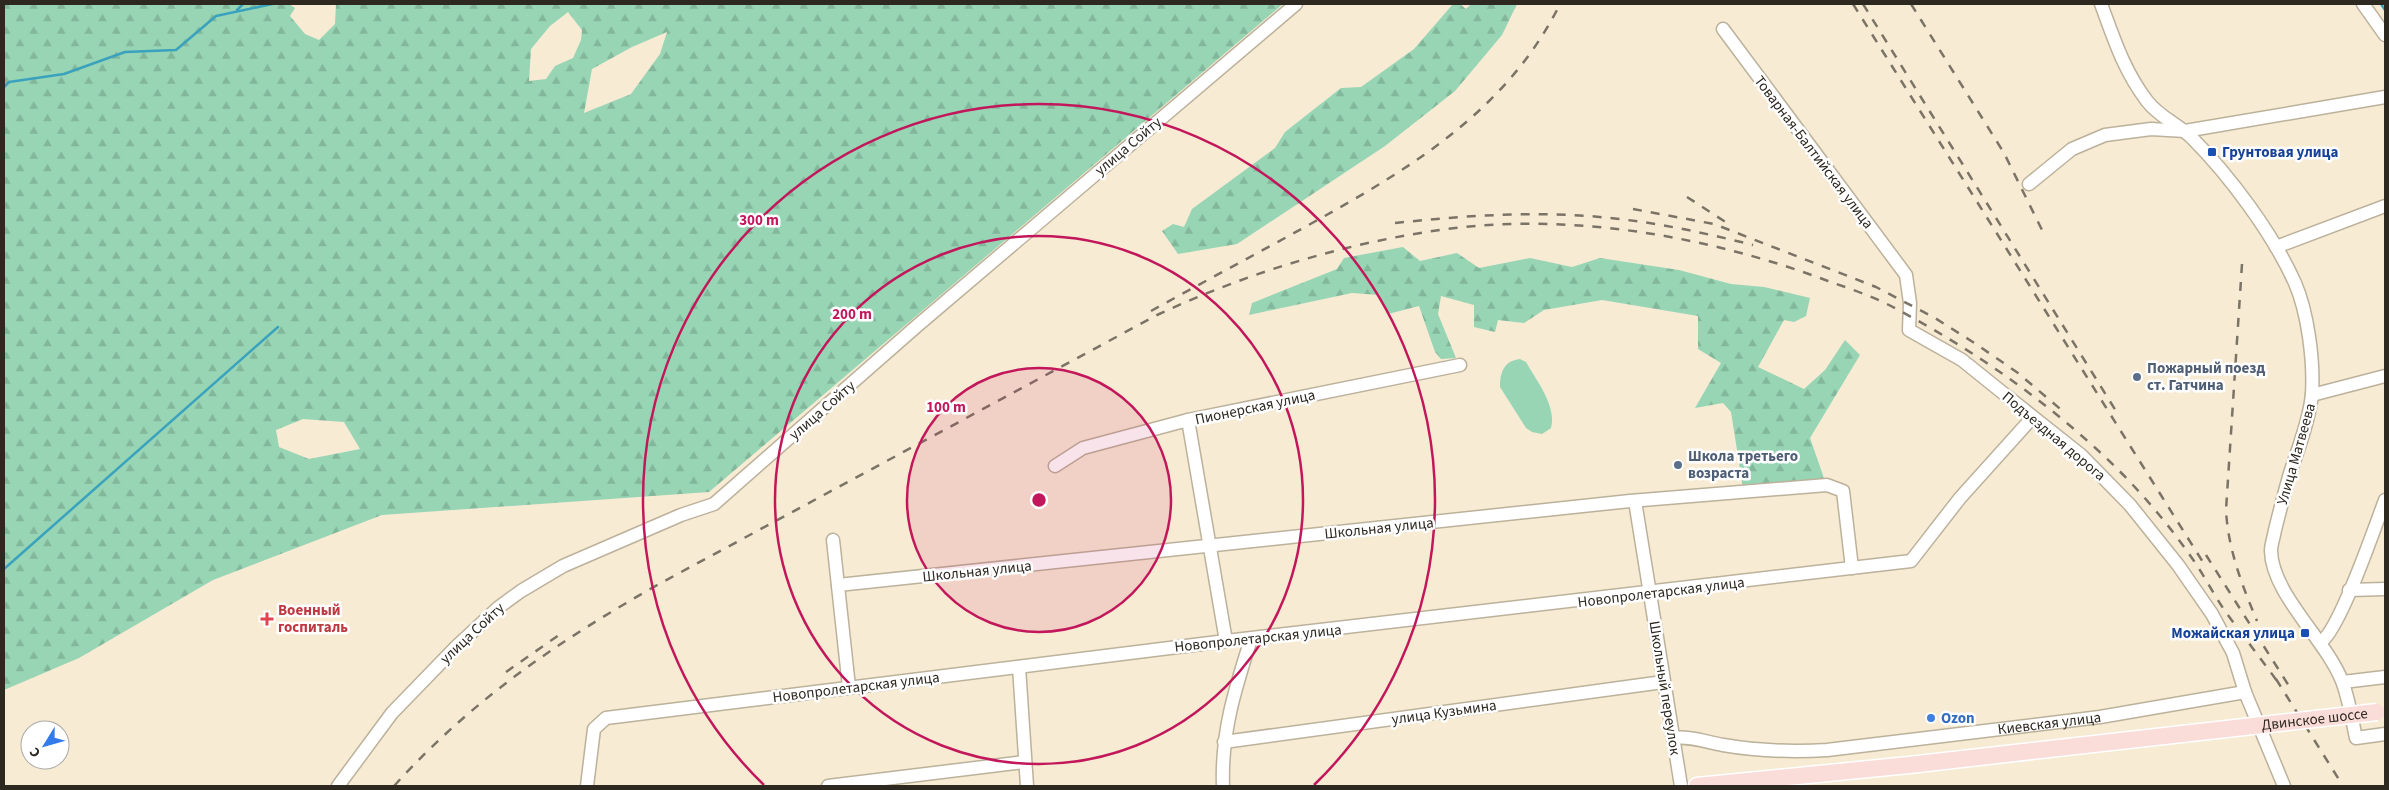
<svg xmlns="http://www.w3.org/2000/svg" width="2389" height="790" viewBox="0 0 2389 790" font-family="'Source Sans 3',sans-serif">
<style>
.forest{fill:url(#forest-firs);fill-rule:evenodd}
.pitch{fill:#97d5b5}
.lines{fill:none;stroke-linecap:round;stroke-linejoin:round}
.stream{stroke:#3ba2be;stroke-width:2.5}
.minor-casing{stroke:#bcb19b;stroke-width:15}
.major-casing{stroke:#fff;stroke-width:19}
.minor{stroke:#fff;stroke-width:12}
.major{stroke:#fadcd9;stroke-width:16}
.rail{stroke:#7b7365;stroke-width:2.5;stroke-dasharray:9 9;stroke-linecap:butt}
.major-bridge-casing{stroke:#fff;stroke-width:19;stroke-linecap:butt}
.major-bridge{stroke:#fadcd9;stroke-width:16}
.ring{fill:none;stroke:#c2185b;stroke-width:2.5}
.transit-dot{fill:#1a4fb4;stroke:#fff;stroke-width:2}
.service-dot{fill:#5c6f8a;stroke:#fff;stroke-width:2}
.health-dot{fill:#e0444e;stroke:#fff;stroke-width:2}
.shop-dot{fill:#3f7fe0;stroke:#fff;stroke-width:2}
.labels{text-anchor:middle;stroke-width:5;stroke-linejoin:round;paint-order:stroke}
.street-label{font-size:15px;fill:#2d2820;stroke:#fff}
.transit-label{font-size:15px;font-weight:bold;fill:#164399;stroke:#fff;text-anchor:start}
.service-label{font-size:15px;font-weight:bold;fill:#4e5e75;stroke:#fff;text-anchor:start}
.health-label{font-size:15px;font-weight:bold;fill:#be3a42;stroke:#fff;text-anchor:start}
.shop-label{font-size:15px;font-weight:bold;fill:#366cbe;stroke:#fff;text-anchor:start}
.centre{fill:#c2185b;stroke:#fff;stroke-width:2.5}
.ring-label{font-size:15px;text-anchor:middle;font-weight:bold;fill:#c2185b;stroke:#fff;stroke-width:5;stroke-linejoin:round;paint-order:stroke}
</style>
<defs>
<pattern id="forest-firs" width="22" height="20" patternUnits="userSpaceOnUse" patternTransform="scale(1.25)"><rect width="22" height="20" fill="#97d5b5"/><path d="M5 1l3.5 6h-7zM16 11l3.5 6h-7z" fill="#82b79b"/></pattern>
</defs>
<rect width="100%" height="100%" fill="#f7ebd4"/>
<path class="forest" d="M4 4H289L295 8 290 16 305 34 319 40 335 24 336 4H1283L709 492 382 515 213 580 79 658 4 690ZM568 12 582 30 581 40 573 58 555 66 546 79 529 81 531 49 550 26ZM667 32 660 54 631 94 584 113 592 69 632 47ZM303 419 344 422 360 449 309 459 279 447 276 430Z
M1453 4H1460L1466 9 1471 4H1517L1502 35 1455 91 1385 146 1237 244 1178 254 1162 231 1173 224 1184 227 1192 209 1275 148 1285 132 1341 88 1361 87 1414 49Z
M1403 247 1420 261 1457 253 1479 268 1530 258 1572 267 1600 258 1679 270 1731 284 1764 287 1810 298 1806 316 1794 322 1784 320 1758 367 1804 389 1825 370 1845 340 1860 355 1810 438 1825 481 1743 488 1731 412 1723 403 1695 408 1721 363 1698 349V316L1602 300 1544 310 1524 323 1498 320 1495 332 1474 327V305L1441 296 1438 314 1456 358 1441 359 1435 352 1419 306 1388 314 1379 295 1352 293 1249 315 1252 303 1337 269 1344 258Z"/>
<path class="pitch" d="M1520 359 1526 362C1536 380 1557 406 1551 428L1542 434 1532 432 1526 428 1500 387C1500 372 1504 361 1520 359Z"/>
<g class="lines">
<path class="stream" d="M2381 4 2385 10
M237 10 243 4
M4 87 9 82 64 74 125 52 176 50 216 16 272 4
M4 569 278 327"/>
<defs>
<g id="minor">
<path d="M2101 4C2114 39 2124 71 2147 101 2159 117 2178 124 2192 138 2230 176 2273 234 2295 283 2308 313 2314 361 2312 394 2310 417 2299 448 2291 470 2285 490 2280 510 2275 530 2274 537 2271 544 2271 551 2272 594 2326 640 2342 681 2349 699 2352 720 2356 738L2385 734"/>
<path d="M2363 4 2385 35"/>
<path d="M1723 29 1906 275 1910 303 1909 330 1962 360 2003 393 2081 455 2130 505 2178 565 2212 614 2233 653 2245 692 2284 786"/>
<path d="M2029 184 2072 149 2105 135 2151 129 2185 131 2385 97"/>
<path d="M2276 247 2385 206"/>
<path d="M2312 395 2385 376"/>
<path d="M1188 420 1226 641"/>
<path d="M1055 466 1083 448 1188 420 1460 365"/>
<path d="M1635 501 1681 786"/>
<path d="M833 540 849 687"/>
<path d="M838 585 1630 501 1827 485 1843 491 1852 568"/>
<path d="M2349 590 2385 589"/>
<path d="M2321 642C2340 629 2375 527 2385 500"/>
<path d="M1019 667 1027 786"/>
<path d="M2343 682 2385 677"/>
<path id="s1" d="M1673 738C1691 736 1706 742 1723 745 1758 751 1792 752 1827 750L2100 717 2245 692"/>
<path d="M1224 742 1663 682"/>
<path d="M338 786 392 713 456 647 499 607 521 591 563 566 681 515 714 504 918 325 1296 4"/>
<path d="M587 786 594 729 606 718 1226 641 1911 561 1960 498 2032 418"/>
<path d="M828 786 1024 762"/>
<path d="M1223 786C1221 733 1235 689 1251 639"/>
</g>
<path id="major" d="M1697 786 1909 765 2244 727"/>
</defs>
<use href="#minor" class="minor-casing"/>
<use href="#major" class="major-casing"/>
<use href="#minor" class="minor"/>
<use href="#major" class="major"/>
<path class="rail" d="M1853 4 2206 567
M1863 4 2116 411
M1911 4 2004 153 2043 232
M1687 197 1727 223
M1633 209 1714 224 1876 287 1935 318 1976 344 2018 373 2065 413
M1395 223C1470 215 1545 210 1619 219 1664 224 1709 234 1753 245
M2242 264 2226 510C2228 549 2242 585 2257 621
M1151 311C1205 281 1260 252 1314 222 1413 167 1508 109 1560 4
M2206 555 2289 686
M506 672 559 635
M2276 679 2343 786
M394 786C473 699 557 642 659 584L1157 315C1243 275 1332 247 1426 232 1559 210 1703 234 1828 281 1848 288 1869 295 1889 305 1967 346 2039 395 2104 456 2137 487 2168 523 2194 561 2205 577 2214 595 2225 611 2243 636 2262 660 2280 685"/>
<defs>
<g id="major-bridge">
<path id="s2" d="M2244 727 2377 712"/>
</g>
</defs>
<use href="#major-bridge" class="major-bridge-casing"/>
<use href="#major-bridge" class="major-bridge"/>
</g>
<circle cx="1039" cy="500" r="132" fill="#c2185b" fill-opacity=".12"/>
<g class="ring">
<circle cx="1039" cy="500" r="132"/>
<circle cx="1039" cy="500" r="264"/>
<path d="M764 785A396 396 0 1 1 1314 785"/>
</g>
<g class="transit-dot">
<rect x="2207" y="147" width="10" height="10" rx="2.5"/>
<rect x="2300" y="628" width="10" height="10" rx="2.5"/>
</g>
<g class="service-dot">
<circle cx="2137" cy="377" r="5"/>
<circle cx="1678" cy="465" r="5"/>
</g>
<path class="health-dot" d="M264.5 611.5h5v5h5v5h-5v5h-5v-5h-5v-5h5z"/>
<circle class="shop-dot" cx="1931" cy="718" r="5"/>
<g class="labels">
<g class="street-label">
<text transform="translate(1128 146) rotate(-40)" y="5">улица Сойту</text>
<text transform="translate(1814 152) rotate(53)" y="5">Товарная-Балтийская улица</text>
<text transform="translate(1255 407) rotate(-12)" y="5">Пионерская улица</text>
<text transform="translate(822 410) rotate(-41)" y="5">улица Сойту</text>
<text transform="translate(2054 436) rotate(40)" y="5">Подъездная дорога</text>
<text transform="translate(2296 454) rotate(-74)" y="5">Улица Матвеева</text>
<text transform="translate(1379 528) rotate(-6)" y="5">Школьная улица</text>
<text transform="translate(977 571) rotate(-6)" y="5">Школьная улица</text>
<text transform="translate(1661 592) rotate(-7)" y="5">Новопролетарская улица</text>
<text transform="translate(472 633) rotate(-43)" y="5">улица Сойту</text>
<text transform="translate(1258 638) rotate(-6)" y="5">Новопролетарская улица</text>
<text transform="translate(856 687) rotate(-7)" y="5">Новопролетарская улица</text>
<text transform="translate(1665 688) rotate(81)" y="5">Школьный переулок</text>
<text transform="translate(1444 712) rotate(-8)" y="5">улица Кузьмина</text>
<text dy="5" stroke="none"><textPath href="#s2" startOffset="71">Двинское шоссе</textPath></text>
<text dy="5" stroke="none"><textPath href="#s1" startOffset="379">Киевская улица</textPath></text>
</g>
<g class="transit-label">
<text x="2222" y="157">Грунтовая улица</text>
<text x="2295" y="638" text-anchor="end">Можайская улица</text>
</g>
<g class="service-label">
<text x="2147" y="373">Пожарный поезд<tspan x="2147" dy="17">ст. Гатчина</tspan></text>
<text x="1688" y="461">Школа третьего<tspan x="1688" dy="17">возраста</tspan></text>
</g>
<g class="health-label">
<text x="278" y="615">Военный<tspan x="278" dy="17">госпиталь</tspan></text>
</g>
<g class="shop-label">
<text x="1941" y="723">Ozon</text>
</g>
</g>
<circle cx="1039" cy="500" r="8" class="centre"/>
<g class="ring-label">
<text x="759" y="225">300 m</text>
<text x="852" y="319">200 m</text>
<text x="946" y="412">100 m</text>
</g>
<rect width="2389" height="790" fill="none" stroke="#2d2820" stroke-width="10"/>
<g transform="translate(45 745) rotate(233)"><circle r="24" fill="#ffffff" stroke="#aba9a6"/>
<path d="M0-4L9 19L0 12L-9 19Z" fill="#337be8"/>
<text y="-8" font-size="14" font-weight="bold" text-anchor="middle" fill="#2d2820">С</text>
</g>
</svg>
